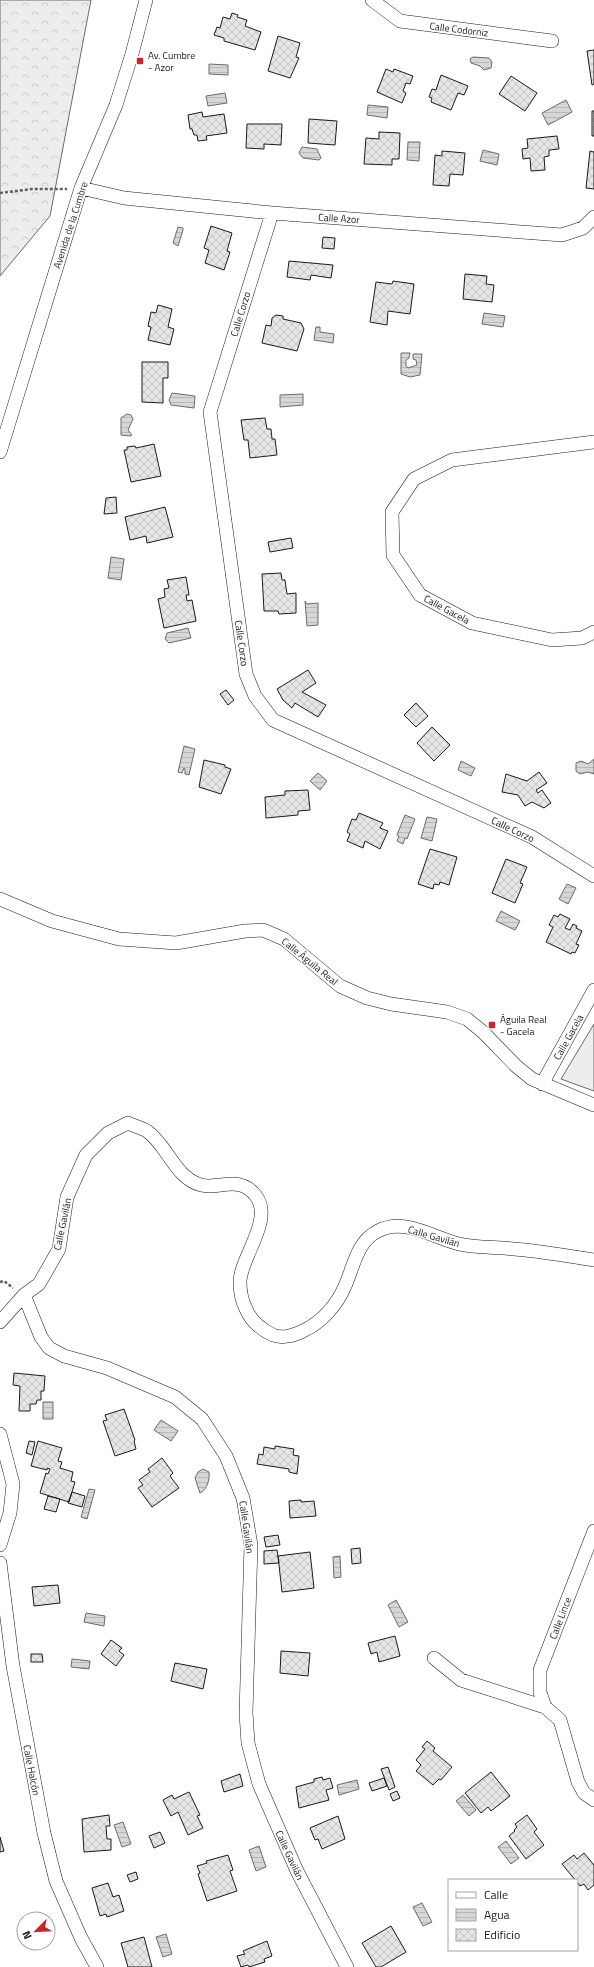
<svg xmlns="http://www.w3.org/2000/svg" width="594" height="1967" viewBox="0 0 594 1967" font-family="'Titillium Web',sans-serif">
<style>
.built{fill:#ededed;stroke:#6a6a6a}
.forest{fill:url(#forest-crowns);stroke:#6a6a6a}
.water{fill:url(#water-rules);stroke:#6a6a6a}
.building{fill:url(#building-cross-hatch);stroke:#1a1a1a}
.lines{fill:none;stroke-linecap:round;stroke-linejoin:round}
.minor-casing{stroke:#1a1a1a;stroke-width:14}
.path{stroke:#5f5f5f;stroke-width:2.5;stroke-dasharray:3 2;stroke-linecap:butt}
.minor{stroke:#fff;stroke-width:13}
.poi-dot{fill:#c62828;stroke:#fff;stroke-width:1.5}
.labels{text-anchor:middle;stroke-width:3;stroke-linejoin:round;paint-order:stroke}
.street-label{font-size:10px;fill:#1a1a1a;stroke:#fff}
.poi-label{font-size:10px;fill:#1a1a1a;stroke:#fff;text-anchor:start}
</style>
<defs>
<pattern id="forest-crowns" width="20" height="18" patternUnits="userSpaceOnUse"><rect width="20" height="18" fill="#ededed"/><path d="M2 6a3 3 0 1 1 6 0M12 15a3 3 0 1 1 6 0" fill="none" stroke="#cbcbcb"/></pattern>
<pattern id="water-rules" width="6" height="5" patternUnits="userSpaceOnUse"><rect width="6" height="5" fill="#d7d7d7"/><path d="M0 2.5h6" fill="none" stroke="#b8b8b8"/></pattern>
<pattern id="building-cross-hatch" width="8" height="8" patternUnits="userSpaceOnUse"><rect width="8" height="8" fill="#e6e6e6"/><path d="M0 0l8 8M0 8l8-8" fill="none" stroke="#c5c5c5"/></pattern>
</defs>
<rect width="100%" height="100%" fill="#fff"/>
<path class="built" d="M594 1024V1091L561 1079Z"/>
<path class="forest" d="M0 0H91L50 216 0 276Z"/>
<path class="water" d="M473 57 489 58 492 62 491 68 484 70 480 66 471 63 470 59Z
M209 64 228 65V75L209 74Z
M225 93 227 103 208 106 206 96Z
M566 100 572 112 548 125 542 113Z
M368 105 388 107 387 118 367 115Z
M408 142H420L419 161 407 160Z
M302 147 317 149 321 158 319 160 303 158 299 153Z
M483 150 499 154 497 165 480 161Z
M178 227 183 228V230L178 246 173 243Z
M484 313 505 316 503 327 482 324Z
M316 327H320V332L334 334 333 343 314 340Z
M401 353H410L409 358 406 360V366L408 368 417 365 416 360 413 359V354H422L420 375 410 377 401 374Z
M172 393 195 396 194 408 171 405 169 400Z
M303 394V405L280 407V395Z
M127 414 131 415 133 419 128 430 132 435 130 436 121 435V418Z
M111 557 124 559 121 580 108 578Z
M305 601 307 604 318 603V625L307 626Z
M188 628 191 638 169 643 165 639 167 633Z
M184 746 195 749 189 775 185 774V769L184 768 182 773 178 772Z
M594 759V774L588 772 580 774 576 771V763L581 761 588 764Z
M461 761 475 768 471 776 458 770Z
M318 773 327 781 320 790 310 781Z
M405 815 415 819 407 839 405 838 403 844 397 841 399 836 397 835Z
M427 817 437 819 432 841 421 838Z
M567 884 576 888 568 904 559 899Z
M501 911 520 921 515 930 496 921Z
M43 1402H53V1419H43Z
M161 1420 178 1431 171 1441 154 1430Z
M203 1469 209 1472C210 1479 207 1490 200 1493L195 1478 198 1472Z
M89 1489 95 1490 87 1519 81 1517Z
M340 1556 341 1577 334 1578 333 1557Z
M396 1600 408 1622 399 1627 388 1605Z
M86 1613 105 1616 104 1626 84 1622Z
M72 1659 90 1661 89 1669 71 1667Z
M357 1780 359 1789 339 1795 337 1785Z
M463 1795 476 1810 469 1816 456 1801Z
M123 1822 131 1844 122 1847 114 1825Z
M506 1841 519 1858 511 1864 498 1847Z
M259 1846 266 1867 256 1871 249 1850Z
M422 1903 432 1922 423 1926 413 1907Z
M166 1934 172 1954 163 1957 156 1937Z"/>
<path class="building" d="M232 13 238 15 237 17 247 20 245 26 261 32 255 50 224 41V38L214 35 217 27 220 28 223 17 230 19Z
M278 36 300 43 296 57 299 58 290 78 268 71Z
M594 50V84L592 85 587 51Z
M386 69 393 72 394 69 413 76 410 84 406 83 403 91 406 93 402 103 377 92Z
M441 75 468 86 464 95 458 93 451 110 431 102 432 98 429 97 432 89 436 90Z
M511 76 537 93 525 111 499 94Z
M592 111H594V136H592Z
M202 112 203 117 224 114 227 133 206 136 207 140 198 141 197 135H194L192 129H190L188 115Z
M309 119 337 121 335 145 308 143Z
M247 124H282L281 145 264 144V149L246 148Z
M379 132 400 133 399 159H392V165L364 164 366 138 379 139Z
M557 136 559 149 549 150V156L544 157 545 170 531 171 530 158 523 159 522 149 528 148 527 139Z
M442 151 465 153 463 175 450 174 449 186 433 185 435 155 442 156Z
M590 151 594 152V189L586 188Z
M211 226 232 233 227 251 230 252 224 270 205 263 209 250 204 248Z
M323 237 335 238 334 249 322 248Z
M289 261 333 265 331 278 311 275 310 280 287 277Z
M465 274 487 276 486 284 494 285 492 302 463 299Z
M393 281 414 284 410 314 388 311 387 325 370 322 376 282 392 284Z
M158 305 172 309 168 327 174 329 170 345 148 340 151 327 148 326 151 312 156 313Z
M276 315 283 316V319L301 323 304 329 297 351 262 343 266 325 271 326 272 318Z
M142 362H168V378H163V403L142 402Z
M265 418 267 429H271L272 439H275L277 455 250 458 248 440H244L241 420Z
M154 444 161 476 131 482 124 450H127V447L135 446 136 448Z
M116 497 117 513 104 514 106 498Z
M165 507 173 537 147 543 146 536 130 540 125 517Z
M291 538 293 548 270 552 268 542Z
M281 573 282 580H285L287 594 296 593V613L279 614 278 611H264L262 574Z
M186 577 189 595H186L187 601 192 600 196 621 164 628 158 599 165 597 164 589 169 588 167 580Z
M308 670 316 683 302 692 326 705 318 717 295 703 292 708 283 700 277 689Z
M226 690 234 700 228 705 220 694Z
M416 703 428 716 416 727 404 715Z
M432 727 450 745 434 761 417 743Z
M204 760 225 765V767L231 769 221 794 199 787Z
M539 772 547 783 536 790 538 793 542 790 551 803 544 808 532 802 525 806 518 795 502 792 506 774 527 781Z
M308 790 310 810 298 811V815L266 818 265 797 285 795V791Z
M359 813 383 823 380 828 388 831 380 849 365 841 363 848 347 841 350 834 347 832 352 819 356 820Z
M430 849 457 857 449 885 440 882 439 885 434 884 433 889 418 884Z
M506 859 527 867 520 883 523 884 515 903 492 893Z
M560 914 570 919 565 928 570 930 573 924 577 926 576 928 582 931 576 944 579 945 575 953 572 952 571 954 546 942 553 927 549 925 554 915 558 917Z
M14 1373 45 1376 44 1391H41V1400H37L36 1404H30V1411H19L20 1386 13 1385Z
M124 1409 135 1440 134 1441 136 1449 115 1456 103 1421 107 1420 105 1415Z
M29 1441 35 1442 32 1455 26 1453Z
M38 1441 62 1448 58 1461 62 1462 60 1468 73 1472 71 1481 75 1482 69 1502 40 1493 46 1473 48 1474 50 1469 47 1468V1470L31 1466Z
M275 1446 294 1449 293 1455 299 1456 297 1474 289 1472V1469L257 1464 259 1454 263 1455 264 1447 275 1449Z
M162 1458 173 1473 170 1476 179 1488 152 1507 138 1488 143 1485 139 1480 150 1472 148 1469Z
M72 1492 85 1496 82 1507 68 1503Z
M48 1496 60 1499 56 1512 44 1509Z
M301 1500V1502L314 1501 316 1516 290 1518 289 1501Z
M278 1535 280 1545 266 1547 264 1537Z
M360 1548 361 1563 352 1564 351 1549Z
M277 1550 279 1563 264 1564V1551Z
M310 1552 314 1588 282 1592 278 1556Z
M58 1585 60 1603 34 1606 32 1587Z
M395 1636 400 1656 379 1662 377 1652 371 1654 368 1643Z
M111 1640 122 1648 119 1651 124 1655 116 1666 101 1654Z
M281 1651 310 1653 308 1676 280 1673Z
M31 1654H42L43 1662H31Z
M175 1663 207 1669 203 1689 171 1681Z
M427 1741 435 1748 433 1751 452 1767 441 1780 439 1779 433 1785 416 1771 421 1765 416 1760 425 1749 422 1747Z
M388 1767 395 1787 389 1790 381 1769Z
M491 1772 510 1796 491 1811 488 1807 481 1813 465 1793Z
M240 1774 243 1786 224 1792 221 1781Z
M322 1777 323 1780 330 1778 333 1788 326 1790 329 1800 299 1808 296 1787 314 1782V1779Z
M384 1778 387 1786 372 1791 369 1783Z
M397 1791 400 1798 393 1801 390 1794Z
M189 1792 200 1815 197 1816 203 1828 188 1835 178 1812 171 1816 163 1800 172 1795 174 1799Z
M109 1815 110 1826H106L107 1839H111V1850L84 1852 82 1819Z
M527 1815 537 1829 534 1832 544 1845 526 1859 509 1836 515 1831 514 1830 517 1827 515 1824Z
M338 1816 345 1839 322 1849 318 1839 315 1840 310 1828Z
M160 1832 165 1843 154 1848 149 1836Z
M0 1837 4 1851 0 1852Z
M584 1853 594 1865V1885L588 1890 584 1884 580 1886 562 1864 574 1855 577 1859Z
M228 1855 233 1870 230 1871 237 1891 207 1901 198 1874 200 1873 197 1866 207 1863 206 1861Z
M136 1872 138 1879 130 1882 127 1875Z
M108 1883 113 1897 119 1895 124 1911 107 1917 106 1914 100 1916 92 1888Z
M391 1926 406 1952 381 1967H376L362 1943Z
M144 1937 152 1967H128L121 1943Z
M267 1941 272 1956 264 1959 265 1962 249 1967 248 1965 241 1967 237 1956 245 1954 243 1951Z"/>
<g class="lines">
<defs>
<path id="minor" d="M372 0 400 21 552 41
M81 188 124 198 272 213 562 235 583 228 594 217
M272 213 210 412 246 674 255 696 273 720 532 837 594 876
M594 442 452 460 414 479 392 512 393 555 420 595 472 623 552 640 582 638 594 632
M0 452 81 188 116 105 132 54 146 0
M0 899 52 921 119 939 176 943 245 931 263 930 284 939 340 986 367 998 391 1004 447 1012 467 1019 483 1032 516 1066 532 1079 594 1105
M542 1084 594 990
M0 1322 24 1295
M0 1434 13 1484 10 1513 0 1545
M594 1531 540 1670V1692L545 1707 560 1720 578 1782 584 1793 594 1800
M0 1563 13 1666 44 1833 56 1881 81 1938 97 1967
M434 1658 461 1680 545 1707
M347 1967 297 1871 259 1784 248 1743 246 1713 251 1545 243 1498 226 1456 202 1419 175 1397 107 1368 64 1356 49 1348 41 1337 24 1295 39 1284 59 1249 67 1197 86 1155 108 1133 128 1123C134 1126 142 1128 147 1131 168 1146 175 1178 201 1185 219 1190 239 1174 256 1196 274 1220 240 1258 240 1282 240 1292 242 1301 246 1309 251 1321 262 1330 273 1335 284 1339 294 1335 303 1331 322 1322 337 1305 345 1286 354 1266 357 1241 378 1231 404 1217 434 1238 459 1244 476 1248 497 1247 514 1249 541 1251 567 1256 594 1260"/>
</defs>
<use href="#minor" class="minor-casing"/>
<path class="path" d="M0 193 32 189H67
M0 1282 4 1281 13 1288"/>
<use href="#minor" class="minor"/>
</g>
<g class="poi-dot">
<rect x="136" y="57" width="8" height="8" rx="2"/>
<rect x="488" y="1021" width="8" height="8" rx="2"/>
</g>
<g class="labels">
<g class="street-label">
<text transform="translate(459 29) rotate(7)" y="4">Calle Codorniz</text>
<text transform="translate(339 218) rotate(4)" y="4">Calle Azor</text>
<text transform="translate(70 225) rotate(-72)" y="4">Avenida de la Cumbre</text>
<text transform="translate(240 314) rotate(-73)" y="4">Calle Corzo</text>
<text transform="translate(447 609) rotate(28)" y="4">Calle Gacela</text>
<text transform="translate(242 643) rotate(82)" y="4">Calle Corzo</text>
<text transform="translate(513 829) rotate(25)" y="4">Calle Corzo</text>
<text transform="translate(310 961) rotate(39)" y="4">Calle Águila Real</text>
<text transform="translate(568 1037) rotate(-61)" y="4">Calle Gacela</text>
<text transform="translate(62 1224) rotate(-78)" y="4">Calle Gavilán</text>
<text transform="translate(434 1236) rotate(16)" y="4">Calle Gavilán</text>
<text transform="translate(247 1527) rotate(82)" y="4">Calle Gavilán</text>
<text transform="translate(560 1618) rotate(-69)" y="4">Calle Lince</text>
<text transform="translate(32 1770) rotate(79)" y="4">Calle Halcón</text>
<text transform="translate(290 1855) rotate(65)" y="4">Calle Gavilán</text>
</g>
<g class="poi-label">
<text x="148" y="59">Av. Cumbre<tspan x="148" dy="12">- Azor</tspan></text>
<text x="500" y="1023">Águila Real<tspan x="500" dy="12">- Gacela</tspan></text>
</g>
</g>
<rect x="448" y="1879" width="130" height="72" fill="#ffffff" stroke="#a3a3a3"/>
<rect x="456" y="1892" width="20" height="6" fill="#ffffff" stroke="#a3a3a3"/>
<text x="484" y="1899" font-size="12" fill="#1a1a1a">Calle</text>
<rect x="456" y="1909" width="20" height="12" fill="url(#water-rules)" stroke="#a3a3a3"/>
<text x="484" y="1919" font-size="12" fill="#1a1a1a">Agua</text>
<rect x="456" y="1929" width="20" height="12" fill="url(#building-cross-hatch)" stroke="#a3a3a3"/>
<text x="484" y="1939" font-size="12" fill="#1a1a1a">Edificio</text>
<g transform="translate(36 1931) rotate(246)"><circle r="19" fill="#ffffff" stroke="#a3a3a3"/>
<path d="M0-3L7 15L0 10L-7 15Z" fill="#c62828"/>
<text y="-6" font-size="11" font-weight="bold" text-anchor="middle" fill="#1a1a1a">N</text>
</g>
</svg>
